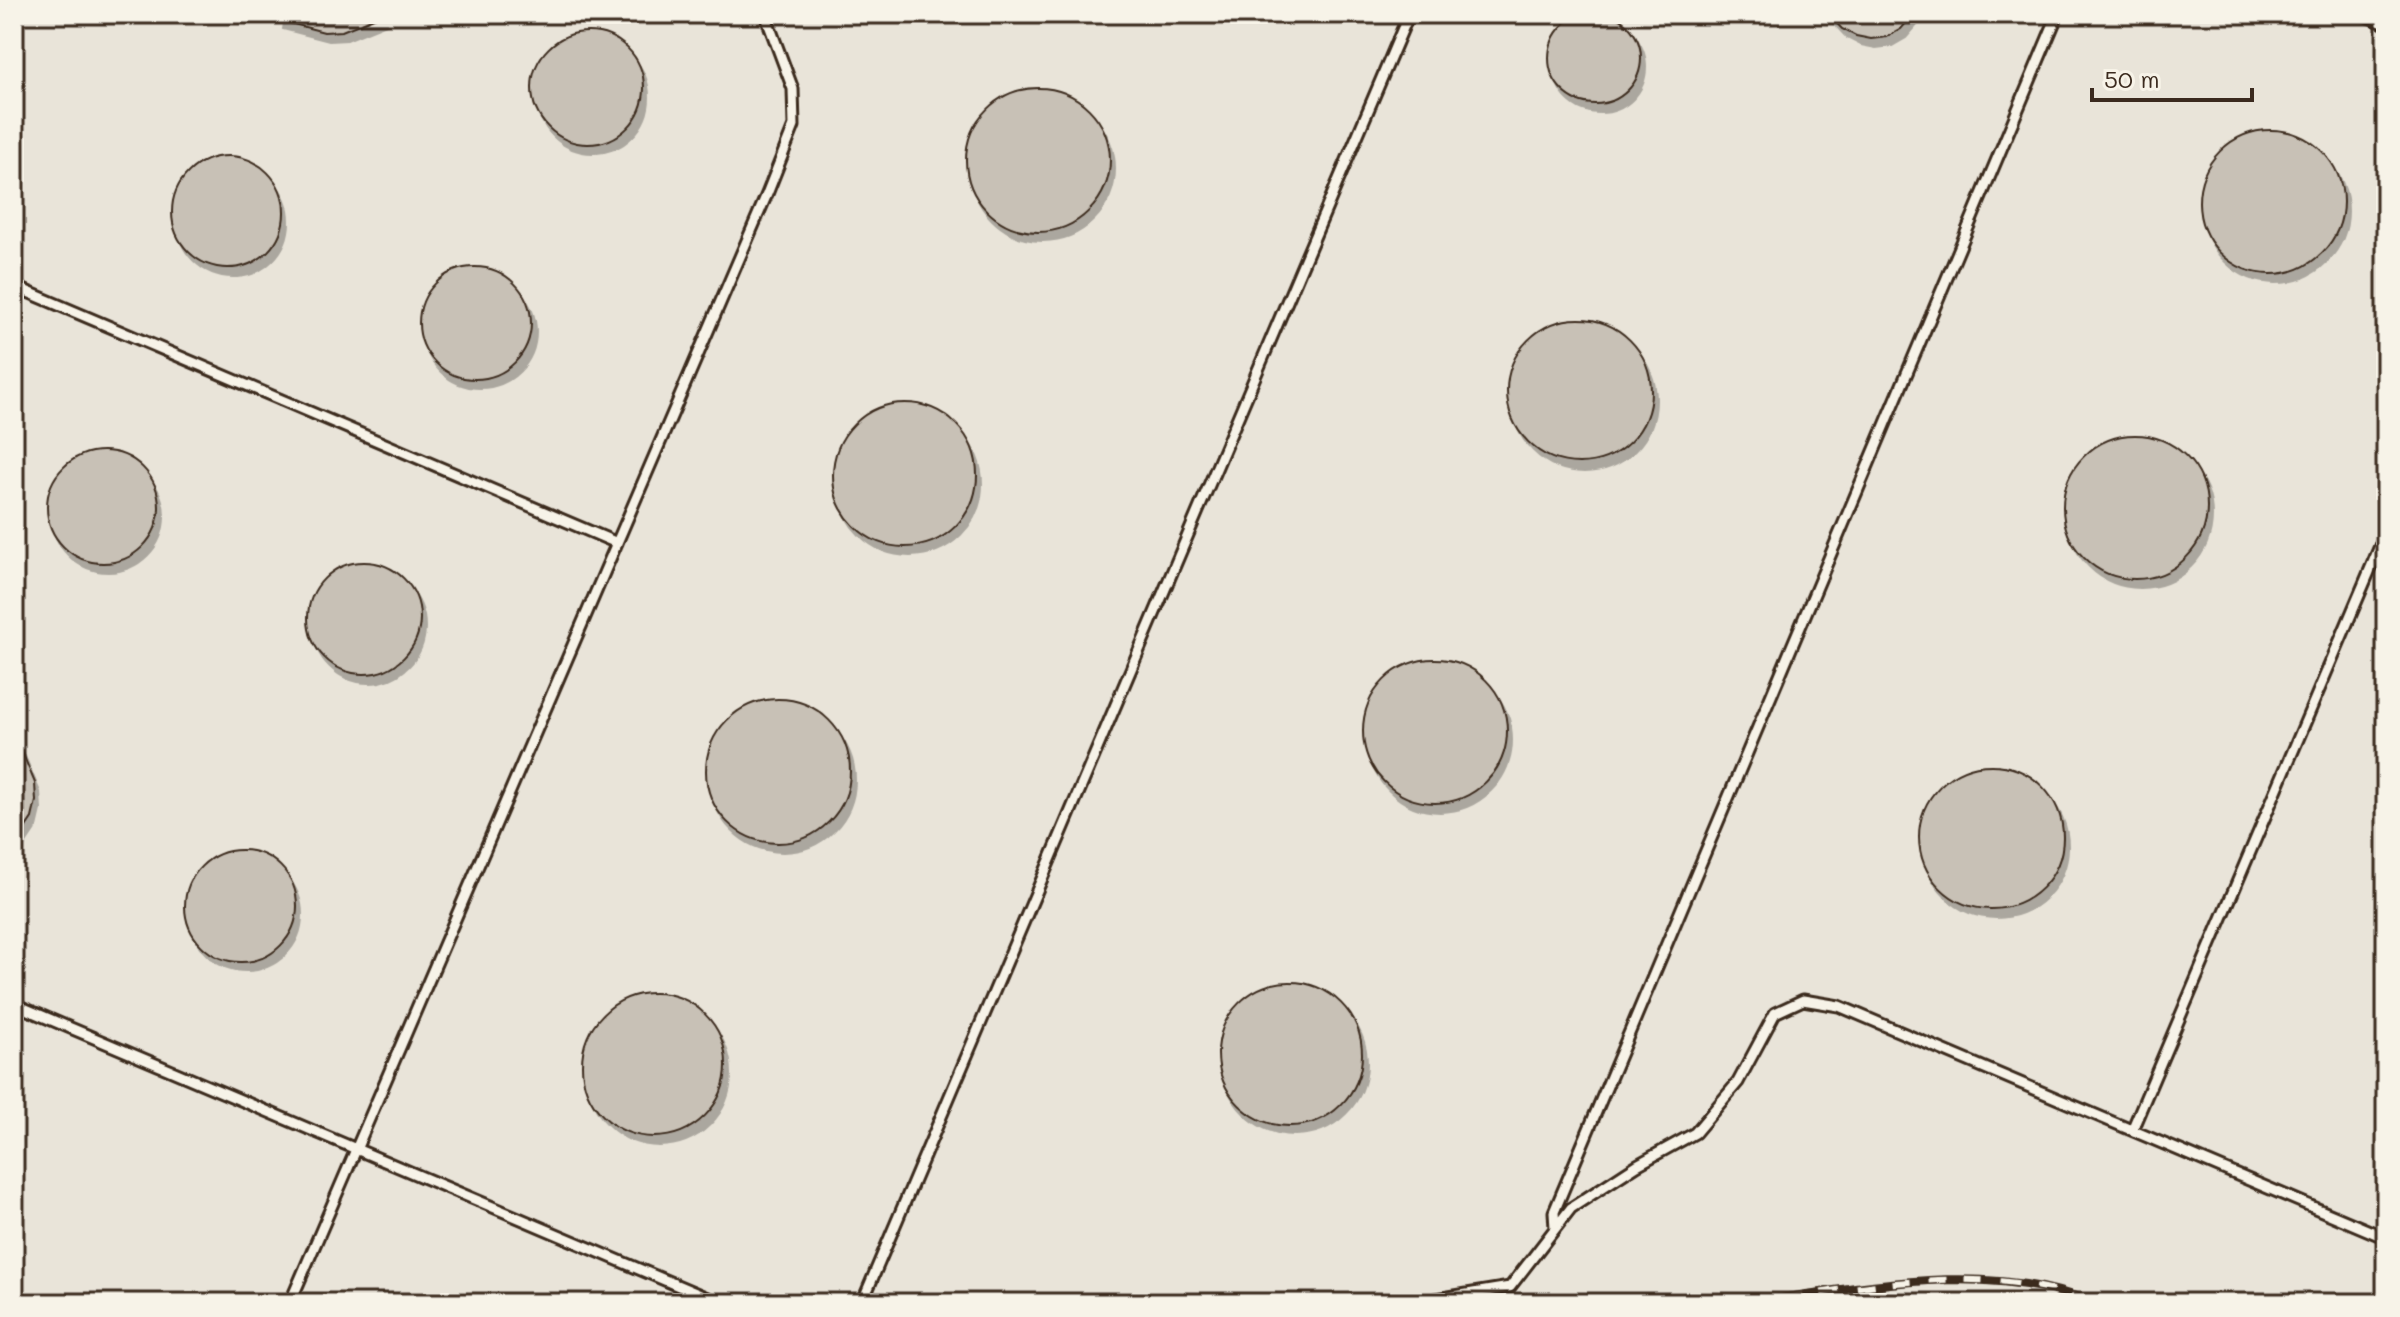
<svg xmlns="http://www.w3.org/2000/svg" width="2400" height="1317" viewBox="0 0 2400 1317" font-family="Mali,sans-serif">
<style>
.built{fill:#e9e4d9}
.building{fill:#c8c1b6;stroke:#3b2a1e;stroke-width:2;filter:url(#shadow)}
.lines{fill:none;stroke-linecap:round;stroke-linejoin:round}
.lane-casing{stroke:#3b2a1e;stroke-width:15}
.lane{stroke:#f7f3e8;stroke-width:9}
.rail-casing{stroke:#3b2a1e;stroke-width:9}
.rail{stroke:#f7f3e8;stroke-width:6;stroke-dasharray:18;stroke-linecap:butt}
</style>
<defs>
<filter id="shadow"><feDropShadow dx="5" dy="9" stdDeviation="0" flood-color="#0004"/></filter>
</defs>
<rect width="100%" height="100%" fill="#f7f3e8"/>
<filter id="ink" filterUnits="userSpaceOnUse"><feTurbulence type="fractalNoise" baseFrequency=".0125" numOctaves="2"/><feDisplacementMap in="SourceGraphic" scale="16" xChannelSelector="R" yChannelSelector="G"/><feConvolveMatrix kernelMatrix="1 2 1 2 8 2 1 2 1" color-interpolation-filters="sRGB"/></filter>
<g filter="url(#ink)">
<path class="built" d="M14 14H2386V1303H14Z"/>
<path class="building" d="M1549 58a46 46 0 1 1 92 0a46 46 0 1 1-92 0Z
M279 14H381V15L342 31 324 32 278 20Z
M1828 14H1914L1901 29 1887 37 1871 39 1856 36 1842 29Z
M532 88a56 56 0 1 1 112 0a56 56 0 1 1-112 0Z
M966 160a72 72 0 1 1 144 0a72 72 0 1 1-144 0Z
M2199 202a72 72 0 1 1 144 0a72 72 0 1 1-144 0Z
M172 212a56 56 0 1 1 112 0a56 56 0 1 1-112 0Z
M419 323a56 56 0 1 1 112 0a56 56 0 1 1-112 0Z
M1507 391a72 72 0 1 1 144 0a72 72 0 1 1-144 0Z
M833 475a72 72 0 1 1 144 0a72 72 0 1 1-144 0Z
M2063 507a72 72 0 1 1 144 0a72 72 0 1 1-144 0Z
M47 507a56 56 0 1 1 112 0a56 56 0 1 1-112 0Z
M308 618a56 56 0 1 1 112 0a56 56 0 1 1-112 0Z
M1363 731a72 72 0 1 1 144 0a72 72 0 1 1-144 0Z
M706 771a72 72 0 1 1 144 0a72 72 0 1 1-144 0Z
M14 733 35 783 36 801 32 818 14 845Z
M1919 837a72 72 0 1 1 144 0a72 72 0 1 1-144 0Z
M185 906a56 56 0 1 1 112 0a56 56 0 1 1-112 0Z
M1218 1054a72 72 0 1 1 144 0a72 72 0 1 1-144 0Z
M582 1065a72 72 0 1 1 144 0a72 72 0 1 1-144 0Z"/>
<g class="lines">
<defs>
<path id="lane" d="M2362 14 2386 24
M14 286 617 543
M14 1004 719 1303
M2132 1130 2386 532
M1555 1228 1554 1212 2058 14
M290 1303 767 194 794 126 793 89 765 14
M862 1303 1409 14
M1412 1303 1510 1287 1571 1208 1637 1165 1695 1133 1738 1082 1775 1013 1803 1000 1839 1006 2386 1238"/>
</defs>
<use href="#lane" class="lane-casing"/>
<use href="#lane" class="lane"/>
<defs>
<path id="rail" d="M1750 1303C1858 1288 1988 1259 2093 1303"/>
</defs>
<use href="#rail" class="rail-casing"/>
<use href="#rail" class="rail"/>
</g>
</g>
<rect width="2400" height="1317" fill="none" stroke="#f7f3e8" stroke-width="48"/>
<rect x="24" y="24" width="2352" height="1269" fill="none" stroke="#3b2a1e" stroke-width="3" filter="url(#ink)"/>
<path d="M2092 88v12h160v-12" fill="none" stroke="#3b2a1e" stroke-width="4"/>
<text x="2104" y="88" font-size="24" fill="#3b2a1e" stroke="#f7f3e8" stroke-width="6" paint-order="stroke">50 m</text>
</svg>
